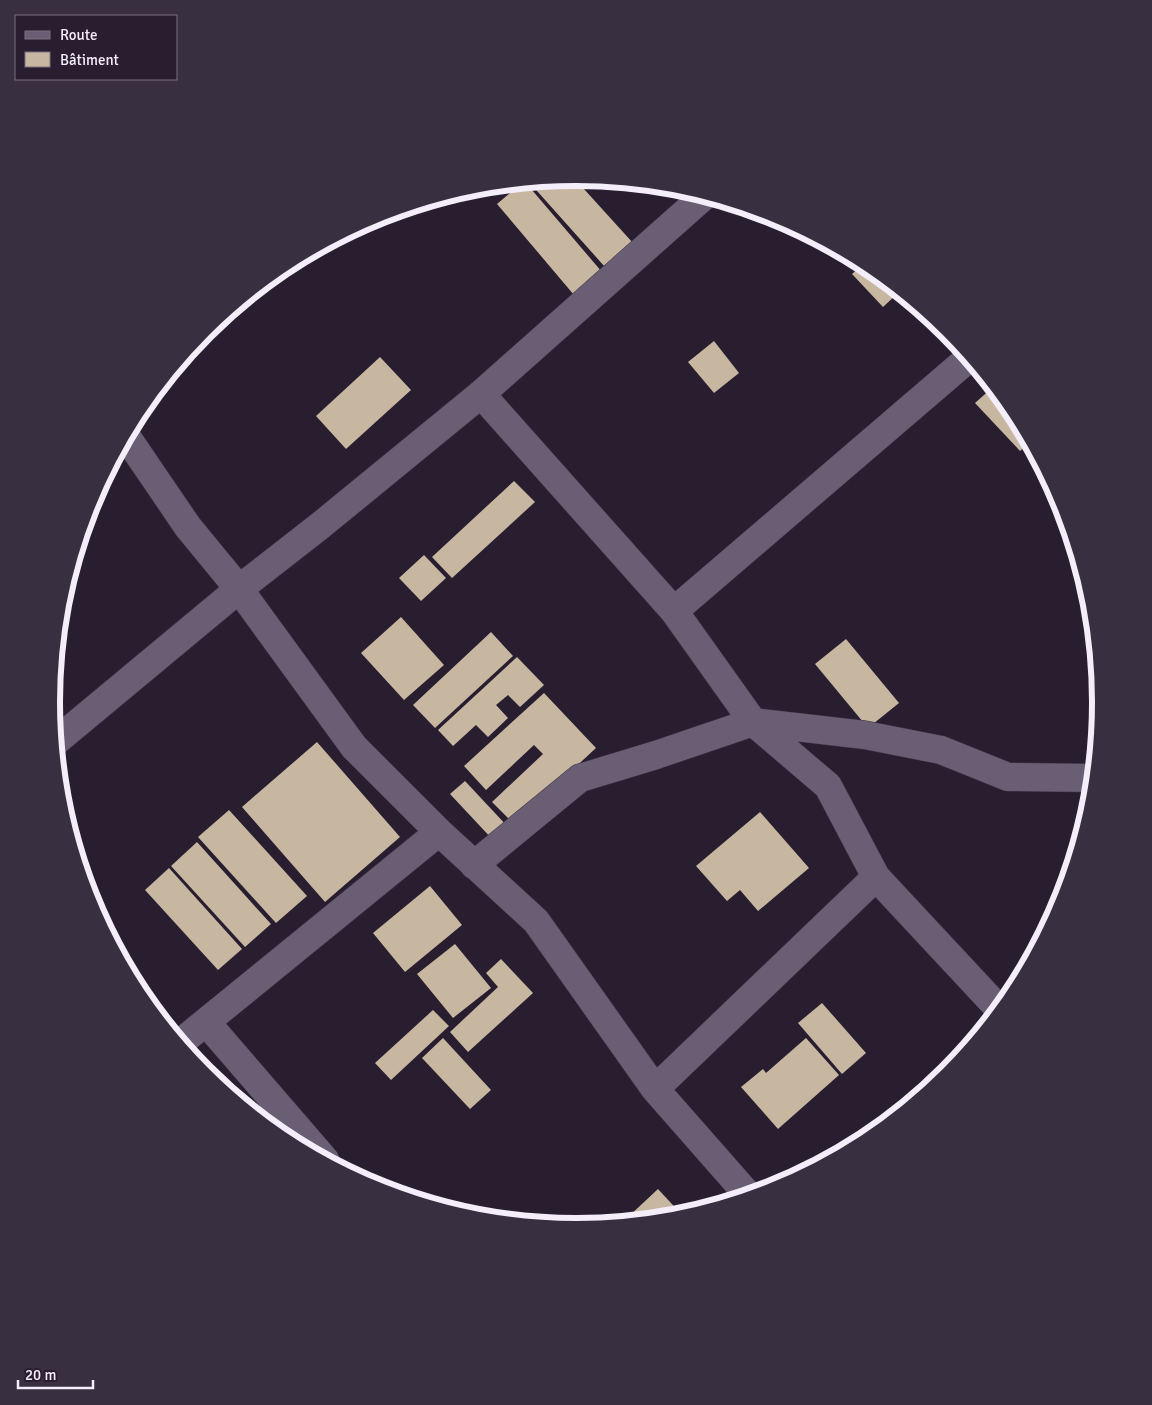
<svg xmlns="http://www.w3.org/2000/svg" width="1152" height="1405" viewBox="0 0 1152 1405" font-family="Signika,sans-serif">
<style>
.building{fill:#c7b7a0}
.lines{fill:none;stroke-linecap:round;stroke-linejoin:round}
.minor-casing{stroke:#433a4a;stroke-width:29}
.minor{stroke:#695e73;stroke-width:28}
.rim{fill:none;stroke:#f4edfa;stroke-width:6}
</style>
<rect width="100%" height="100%" fill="#281e30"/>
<path class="building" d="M574 178 633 243 605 267 529 182Z
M522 183H526L602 272 574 295 497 204Z
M295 261 231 318 227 313 285 266Z
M863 264 899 292 883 307 852 274Z
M714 341 739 373 714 393 688 362Z
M380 357 411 390 346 449 316 416Z
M993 387 1012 411 1029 443 1020 451 975 403Z
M514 481 535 502 452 578 432 557Z
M424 555 446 578 421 601 399 578Z
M401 617 444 665 404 700 361 653Z
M491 632 513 656 435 728 413 705Z
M846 639 899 703 868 728 815 664Z
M517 657 544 685 520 707 508 695 496 705 508 718 488 737 476 725 453 746 438 730Z
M544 693 596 748 514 824 492 802 543 754 534 745 486 790 464 766Z
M317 742 400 837 325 902 242 807Z
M465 781 508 827 494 841 450 794Z
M229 810 307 896 276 923 198 837Z
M760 812 809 868 758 911 740 890 727 901 696 866Z
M197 842 271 924 245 947 171 866Z
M169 868 242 949 218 970 145 890Z
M430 886 462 925 405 972 373 933Z
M88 892 108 915 101 921 91 903Z
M455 944 491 988 453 1018 417 974Z
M501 959 533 993 468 1052 450 1032 498 987 486 973Z
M822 1003 866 1053 842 1074 798 1023Z
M433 1010 449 1026 391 1080 375 1063Z
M443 1038 491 1090 470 1109 422 1058Z
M806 1038 839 1075 778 1129 741 1087 763 1069 766 1073Z
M658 1189 683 1216 630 1222 627 1218Z"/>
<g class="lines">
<defs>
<path id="minor" d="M481 394 674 611 753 722 828 786 876 877 1000 1010
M126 436 188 527 239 589 354 747 439 832 536 921 655 1089 749 1196
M674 611 969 358
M55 742 239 589 321 525 481 394 704 196
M474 865 580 778 656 755 753 722 865 735 941 750 1008 777 1093 778
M206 1022 325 1160
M180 1043 439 832
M655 1089 876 877"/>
</defs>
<use href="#minor" class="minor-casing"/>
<use href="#minor" class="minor"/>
</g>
<path d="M0 0H1152V1405H0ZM60 702a516 516 0 1 1 1032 0a516 516 0 1 1-1032 0Z" fill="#382f40" fill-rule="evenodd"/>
<path class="rim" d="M60 702a516 516 0 1 1 1032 0a516 516 0 1 1-1032 0Z"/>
<rect x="15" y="15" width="162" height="65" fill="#281e30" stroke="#7a7181"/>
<rect x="25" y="31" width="25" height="8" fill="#695e73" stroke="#7a7181"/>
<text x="60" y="40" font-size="15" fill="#f4edfa">Route</text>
<rect x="25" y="52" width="25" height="15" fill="#c7b7a0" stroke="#7a7181"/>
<text x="60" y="65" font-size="15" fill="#f4edfa">Bâtiment</text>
<path d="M18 1380v8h75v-8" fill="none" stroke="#f4edfa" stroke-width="2.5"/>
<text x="25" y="1380" font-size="15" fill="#f4edfa" stroke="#281e30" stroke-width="4" paint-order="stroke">20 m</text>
</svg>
